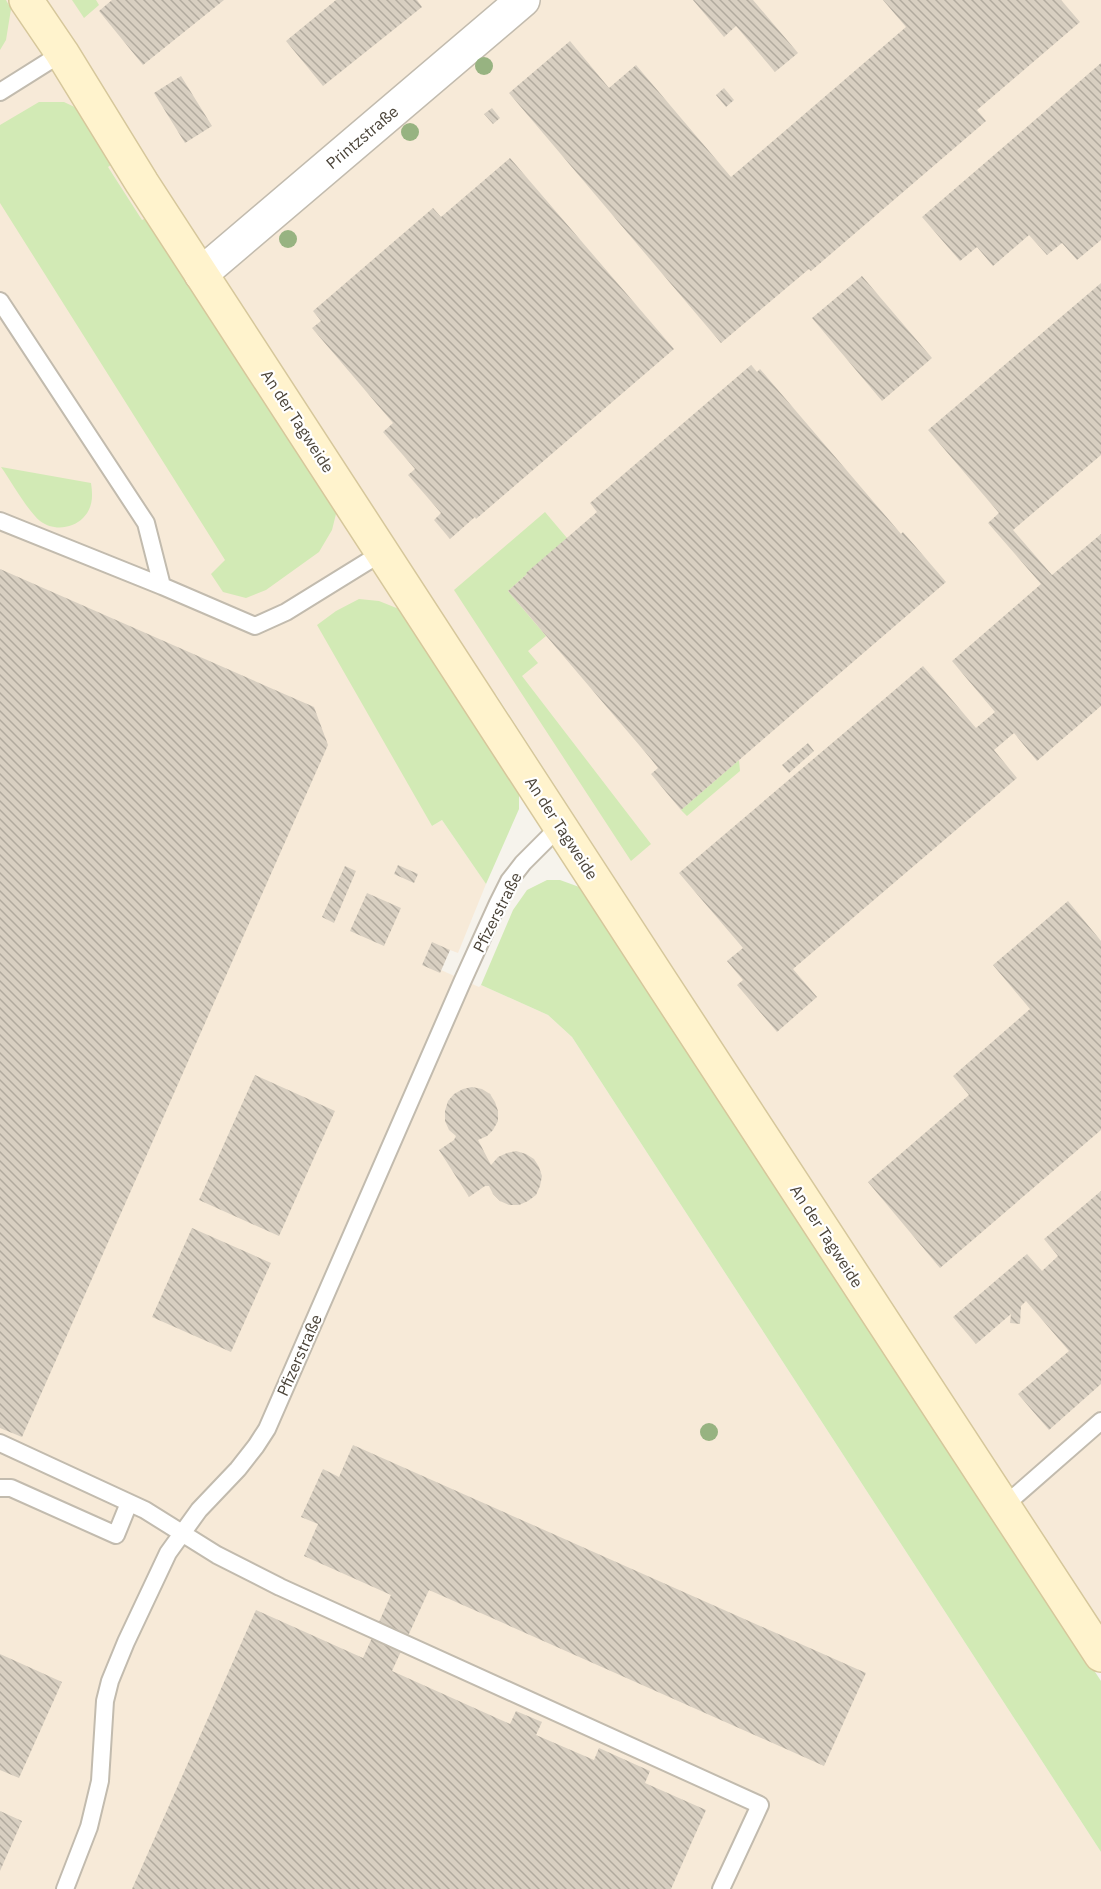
<svg xmlns="http://www.w3.org/2000/svg" width="1101" height="1889" viewBox="0 0 1101 1889" font-family="'IBM Plex Sans',sans-serif">
<style>
.commercial{fill:#f7ead8}
.grass{fill:#d2eab5}
.building{fill:url(#building-back-hatch)}
.lines{fill:none;stroke-linecap:round;stroke-linejoin:round}
.lane-casing{stroke:#c2bbae;stroke-width:20}
.street-casing{stroke:#c2bbae;stroke-width:36}
.secondary-casing{stroke:#d6c79b;stroke-width:36}
.lane{stroke:#fff;stroke-width:16}
.street{stroke:#fff;stroke-width:33}
.secondary{stroke:#fff3cd;stroke-width:33}
.tree{fill:#97b381}
.labels{text-anchor:middle;stroke-width:4.5;stroke-linejoin:round;paint-order:stroke}
.street-label{font-size:16px;fill:#4b4439;stroke:#fff}
</style>
<defs>
<pattern id="building-back-hatch" width="6" height="6" patternUnits="userSpaceOnUse" patternTransform="scale(1.5)"><rect width="6" height="6" fill="#d8cfc1"/><path d="M-1 5l2 2M0 0l6 6M5-1l2 2" fill="none" stroke="#b1aa9e"/></pattern>
</defs>
<rect width="100%" height="100%" fill="#f6f3ec"/>
<path class="commercial" d="M0 0H1101V1629L496 694 396 760 432 826 442 820 486 884 458 953 450 950 441 970 479 987 481 985 548 1015 572 1037 1101 1852V1889H0Z"/>
<path class="grass" d="M0 0H6L11 9 6 40 0 50Z
M72 0H96L99 5 84 18Z
M39 102H64L81 110 114 163 108 167 142 220 148 217 337 510 332 530 319 552 266 590 246 598 223 592 211 574 225 560 0 203V125Z
M1 467 91 483C93 496 93 508 83 518 72 529 53 531 40 521 27 510 11 481 1 467Z
M545 512 567 538 508 591 546 636 528 651 538 663 522 676 651 844 631 861 454 590Z
M359 599 379 601 399 609 500 760 519 792V809L486 884 442 820 432 826 317 625 336 611Z
M739 760 740 771 687 816 681 810Z
M547 880H560L582 888 592 901 1101 1681V1852L572 1037 548 1015 481 985 513 910 527 890Z"/>
<path class="building" d="M112 0H224L143 65 99 11Z
M336 0H417L422 7 323 86 286 41Z
M693 0H753L798 53 775 72 736 26 724 37Z
M883 0H1061L1080 22 977 110 986 121 811 271 809 269 721 343 509 93 570 41 609 88 636 65 731 177 906 27Z
M1101 63V240L1077 260 1062 243 1047 255 1029 235 993 266 977 247 960 261 922 217Z
M181 76 212 126 185 143 154 93Z
M724 88 734 100 726 107 716 95Z
M492 108 500 118 493 124 484 114Z
M510 158 674 349 476 519 475 517 450 539 434 520 441 513 408 475 415 469 383 432 393 423 312 328 321 321 313 311 433 208 441 217Z
M862 276 932 358 882 401 812 318Z
M1101 283V455L1013 530 1052 575 1101 534V706L1037 761 1014 733 994 750 1017 778 793 969 817 997 777 1032 737 985 743 980 727 961 743 948 679 873 923 666 976 728 995 712 952 661 1041 584 988 523 999 513 928 430Z
M751 365 757 372 760 369 901 534 903 532 946 582 681 810 651 774 658 768 651 759 508 591 527 574 526 573 597 512 590 503Z
M0 569 314 707 328 745 22 1437 0 1428Z
M808 743 814 751 789 773 782 765Z
M398 865 418 874 414 883 394 874Z
M345 866 356 871 334 923 322 917Z
M367 893 401 908 384 946 350 931Z
M1068 901 1101 941V1130L940 1268 868 1182 969 1095 953 1076 1030 1009 993 965Z
M432 942 450 950 440 973 422 965Z
M255 1075 335 1111 279 1236 199 1200Z
M472 1087 482 1089 490 1094 495 1102 498 1111V1121L493 1130 487 1136 478 1140 491 1165 498 1157 507 1153 516 1151 526 1154 534 1159 539 1167 542 1176 540 1186 536 1195 528 1201 519 1205H509L500 1201 493 1194 489 1186H485L469 1197 439 1150 454 1140 456 1136 449 1130 445 1121V1111L448 1101 454 1094 463 1089Z
M1101 1191V1384L1049 1430 1018 1394 1069 1351 1026 1301 1021 1306 1020 1324 1010 1323 1011 1314 976 1344 953 1317 1027 1254 1042 1271 1058 1256 1044 1239Z
M192 1228 271 1263 231 1352 152 1317Z
M353 1445 866 1673 824 1766 429 1590 392 1671 510 1724 516 1711 542 1722 536 1735 594 1760 599 1748 650 1771 645 1783 706 1810 671 1889H132L256 1610 363 1658 391 1595 304 1556 318 1524 301 1517 323 1469 339 1477Z
M0 1654 62 1682 19 1778 0 1770Z
M0 1811 22 1821 0 1871Z"/>
<g class="lines">
<defs>
<path id="lane" d="M0 92 62 53
M0 301 146 523 162 586 255 626 286 612 383 552
M0 521 162 586
M0 1443 145 1510 217 1555 280 1587 760 1805 721 1889
M0 1488H11L116 1535 129 1503
M1004 1506 1101 1421
M65 1889 89 1827 100 1781 105 1701 110 1681 126 1642 168 1553 199 1510 238 1469 256 1446 267 1429 463 980 498 903 509 881 523 863 560 826"/>
<path id="street" d="M201 274 523 0"/>
<path id="secondary" d="M26 0 62 53 142 183 662 983 1101 1655"/>
</defs>
<use href="#lane" class="lane-casing"/>
<use href="#street" class="street-casing"/>
<use href="#secondary" class="secondary-casing"/>
<use href="#lane" class="lane"/>
<use href="#street" class="street"/>
<use href="#secondary" class="secondary"/>
</g>
<g class="tree">
<circle cx="484" cy="66" r="9"/>
<circle cx="410" cy="132" r="9"/>
<circle cx="288" cy="239" r="9"/>
<circle cx="709" cy="1432" r="9"/>
</g>
<g class="labels">
<g class="street-label">
<text transform="translate(362 137) rotate(-40)" y="6">Printzstraße</text>
<text transform="translate(298 421) rotate(57)" y="6">An der Tagweide</text>
<text transform="translate(562 828) rotate(57)" y="6">An der Tagweide</text>
<text transform="translate(497 912) rotate(-63)" y="6">Pfizerstraße</text>
<text transform="translate(827 1236) rotate(57)" y="6">An der Tagweide</text>
<text transform="translate(299 1355) rotate(-66)" y="6">Pfizerstraße</text>
</g>
</g>
</svg>
